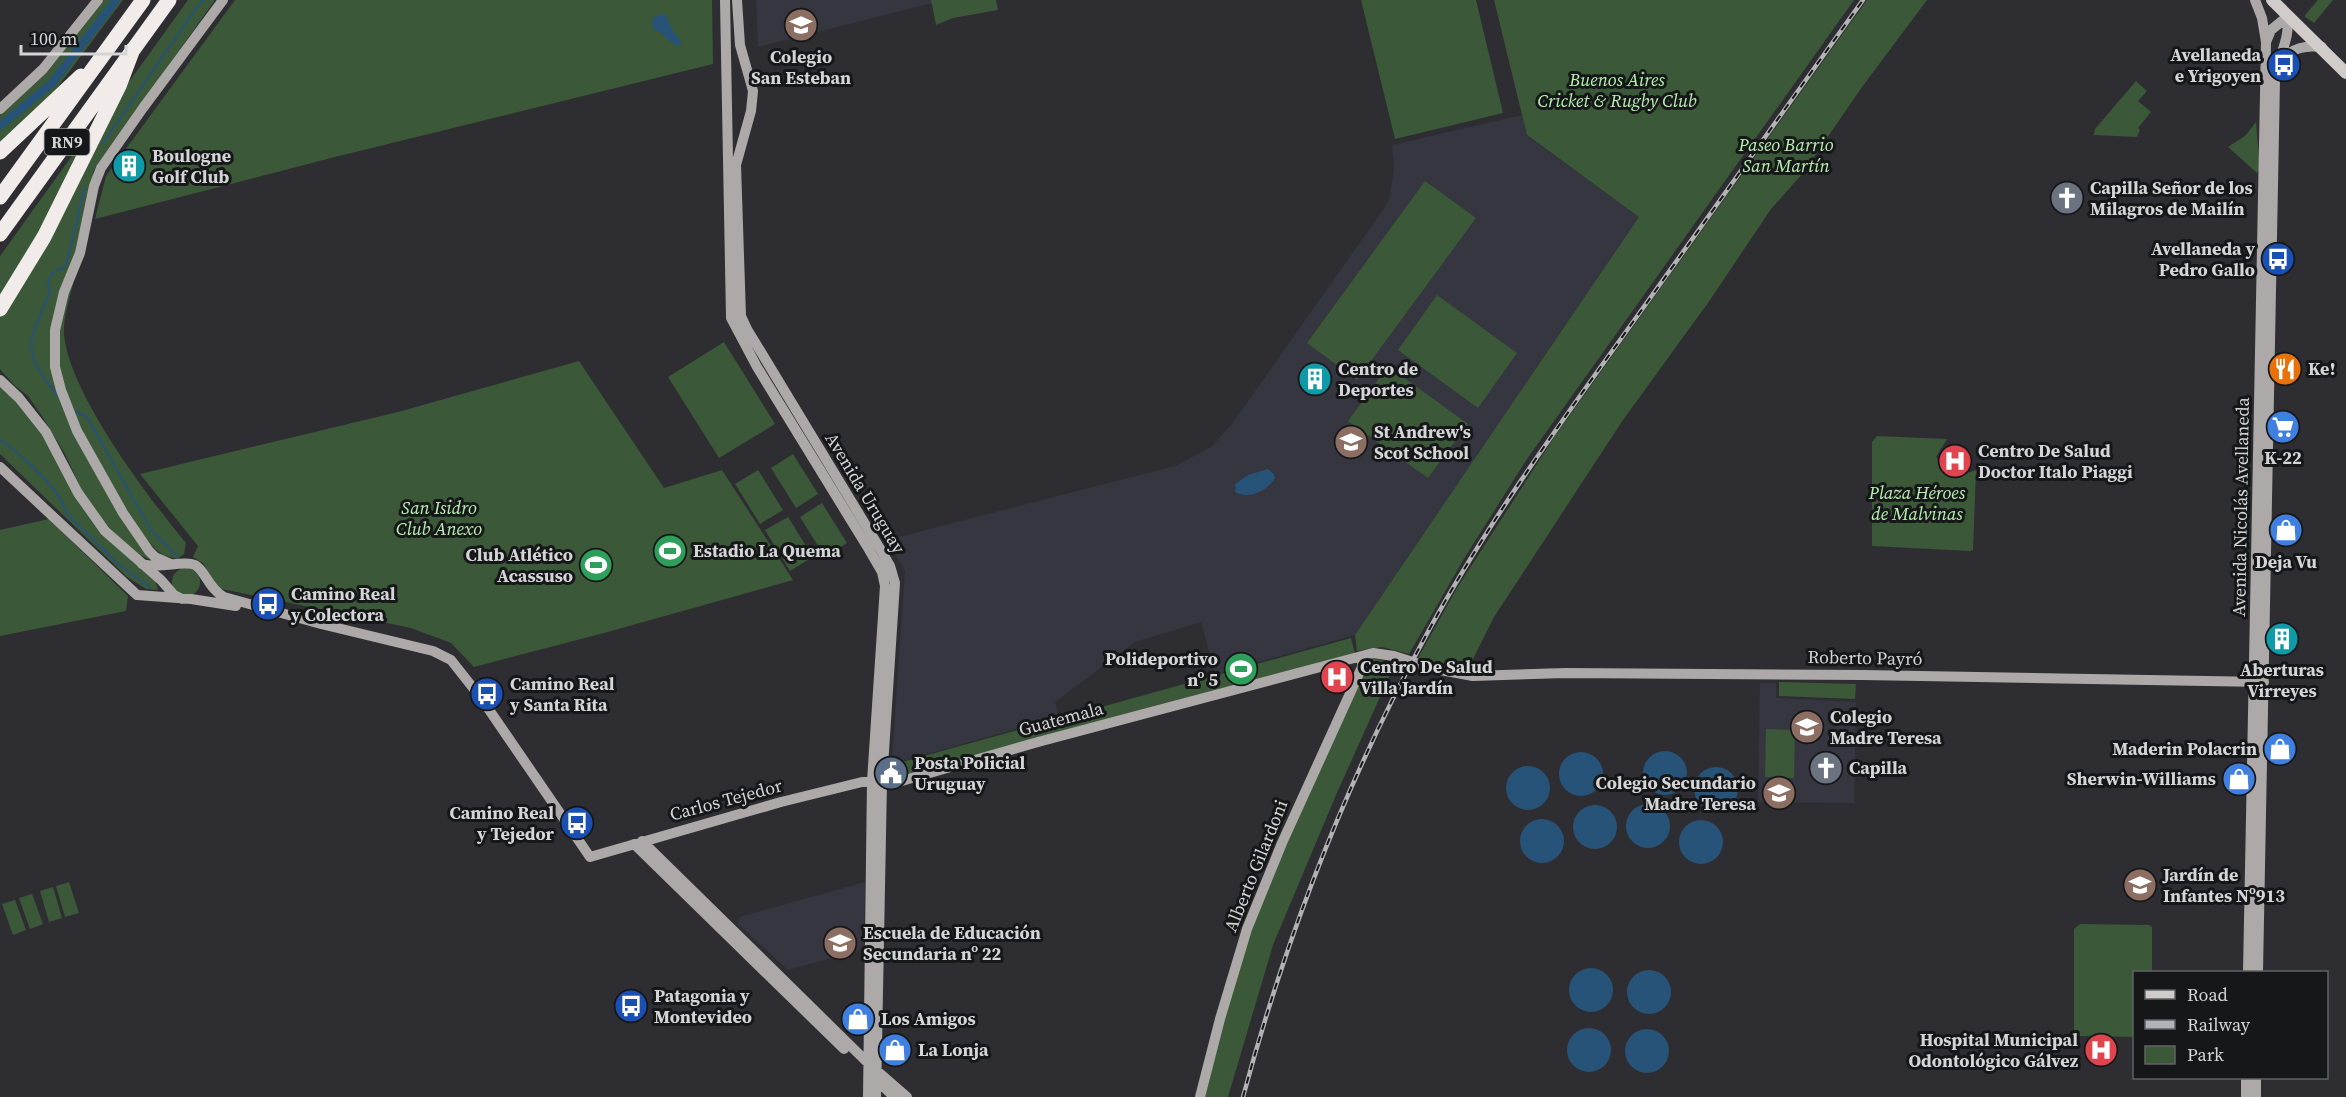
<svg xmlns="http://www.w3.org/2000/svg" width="2346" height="1097" viewBox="0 0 2346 1097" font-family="'Source Serif 4',serif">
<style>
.built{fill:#363640}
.green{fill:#3b5838}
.water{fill:#275378}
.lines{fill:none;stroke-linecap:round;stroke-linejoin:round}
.stream{stroke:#275378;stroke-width:2}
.canal{stroke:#275378;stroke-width:8}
.secondary{stroke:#ada9a8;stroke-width:10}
.primary{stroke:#d1ccca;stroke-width:12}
.highway{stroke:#f1ebe9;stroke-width:15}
.rail-casing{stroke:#b3b3b6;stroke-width:4.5}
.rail{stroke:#161718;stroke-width:2;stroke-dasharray:7;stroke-linecap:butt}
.labels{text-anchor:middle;stroke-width:6;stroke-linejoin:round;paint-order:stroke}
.shield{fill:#161718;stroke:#9c9c9e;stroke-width:1.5}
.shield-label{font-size:16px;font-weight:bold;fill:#d5d5d8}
.poi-label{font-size:18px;font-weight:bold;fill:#d5d5d8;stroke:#161718;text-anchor:start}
.park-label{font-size:18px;font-style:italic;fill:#b6f2ae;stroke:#161718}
.street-label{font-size:18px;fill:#d5d5d8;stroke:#161718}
</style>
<rect width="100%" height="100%" fill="#2e2e32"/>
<path class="built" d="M756 0H931L932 3 758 47Z
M1522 115 1527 136 1640 217 1355 635 1215 674 1201 622 1135 642 1055 702 1059 717 895 763 892 759 905 571 887 540 1175 466 1211 447 1232 424 1385 207 1390 196 1394 169 1392 145Z
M1760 683H1776V698L1856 702 1854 803 1758 802Z
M865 882 864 945 860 950 788 970 738 924 740 917Z"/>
<path class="green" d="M102 0H123L51 96 0 144V114Z
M188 0H215L94 170 75 255 61 290 59 392 156 562 137 554 119 539 101 518 84 495 65 454 42 416 28 396 14 385 0 369V317L25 278 121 93Z
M235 0H712L713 64 331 158 95 219 106 176Z
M931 0H996L998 10 953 18 936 25Z
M1361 0H1476L1503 113 1395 139Z
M1494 0H1854L1527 459 1465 557 1409 654 1382 647 1357 651 1355 635 1639 217 1527 135Z
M1867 0H1927L1862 87 1803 173 1771 209 1710 300 1623 420 1494 617 1467 671 1425 662 1418 658 1457 588 1555 436Z
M2318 0H2333L2314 23 2305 17V15Z
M2136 81 2147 91 2138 101 2151 112 2138 128 2140 130 2137 137 2094 135 2095 129Z
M97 121 33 249 0 302V256Z
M2256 122 2260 169 2257 173 2228 147 2245 136Z
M1425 181 1476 218 1357 380 1307 343Z
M74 280C70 297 63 318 64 334 69 393 148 497 186 543L184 554 177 559 163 555 155 549 125 513 79 430 57 366 60 313Z
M1437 295 1517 353 1478 408 1398 350Z
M724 342 775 424 719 458 668 377Z
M579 361 664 488 722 470 793 580 604 633 474 667 451 643 411 628 222 589 210 578 204 564 193 557 198 546 140 474 398 412Z
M1388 366 1468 424 1428 478 1348 421Z
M0 387 6 389 33 419 77 496 155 579 158 590 146 589 127 577 0 454Z
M1877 436 1947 439 1936 457 1956 477 1976 470 1973 550 1970 551 1872 546V442Z
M793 454 818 494 796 508 771 468Z
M758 470 783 510 760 524 735 484Z
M822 503 847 543 825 557 800 517Z
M788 517 813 557 790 571 765 530Z
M49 519 128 596 126 611 0 636V530Z
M172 582a14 14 0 1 1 28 0a14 14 0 1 1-28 0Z
M1351 638 1355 654 900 779 895 764Z
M1372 658 1400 664 1393 668 1336 795 1273 945 1228 1097H1205C1219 1041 1232 984 1252 930 1286 839 1328 751 1367 662Z
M1779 682 1856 684 1855 699 1779 696Z
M1766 729 1795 730 1794 778 1765 777Z
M69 882 79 913 65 917 56 886Z
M53 887 62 918 49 922 40 891Z
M32 894 43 924 30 929 19 898Z
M15 900 26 930 13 935 2 904Z
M2080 924 2149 925 2152 927V972H2134V1037L2078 1036 2074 1033V929Z"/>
<path class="water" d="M662 14 666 15 671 28 682 43 678 46 668 40 662 33 655 31 652 23 653 18Z
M1268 469 1274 474 1275 478C1268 490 1249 500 1235 492L1236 487 1234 485 1248 475Z
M1643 773a22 22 0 1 1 44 0a22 22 0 1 1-44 0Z
M1559 774a22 22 0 1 1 44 0a22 22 0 1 1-44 0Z
M1506 788a22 22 0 1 1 44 0a22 22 0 1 1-44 0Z
M1694 789a22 22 0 1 1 44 0a22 22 0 1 1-44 0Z
M1626 826a22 22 0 1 1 44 0a22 22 0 1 1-44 0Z
M1573 827a22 22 0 1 1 44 0a22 22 0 1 1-44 0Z
M1520 841a22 22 0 1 1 44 0a22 22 0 1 1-44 0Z
M1679 842a22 22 0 1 1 44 0a22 22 0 1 1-44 0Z
M1569 990a22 22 0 1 1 44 0a22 22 0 1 1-44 0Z
M1627 992a22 22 0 1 1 44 0a22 22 0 1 1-44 0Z
M1567 1050a22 22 0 1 1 44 0a22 22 0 1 1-44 0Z
M1625 1051a22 22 0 1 1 44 0a22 22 0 1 1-44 0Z"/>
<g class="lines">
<path class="stream" d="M103 143 199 4 205 0
M58 396C20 349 28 344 50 292 45 280 51 271 63 268L68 259 85 186
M73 410 87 417 151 530 177 556
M0 440C18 451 50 481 61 500 64 505 64 511 69 516L118 564 150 587"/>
<path class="canal" d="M0 126 52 83 116 0"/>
<path class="secondary" d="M725 0 731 318 757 367 868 548 882 572 885 586 872 781 868 1097
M737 0 740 45 753 91 751 111 736 165 741 316 747 329 882 552 890 566 895 583 882 782 876 1097
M2280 60C2294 48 2304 45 2322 47
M0 109 43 69 98 0
M0 380 19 398 46 432 78 493 105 531 161 580 174 595 182 599
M0 467 137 595 191 599 236 606
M142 564C159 569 184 560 195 565 205 570 208 588 224 597L321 624 433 651 451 660 481 698 590 857 781 802 862 782H898L1038 742 1373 653 1394 656 1435 669 1473 676 1566 673 1863 675 2264 682
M171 564 155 557 149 551 123 513 77 431 61 390 55 367V330L64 292 80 253 94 186 101 168 143 108 223 0
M642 841 868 1063 907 1097
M634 844 844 1049
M2248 972 2266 42 2262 18 2255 0
M2258 972 2275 80C2277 57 2291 40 2287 17L2271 30 2266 42
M875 1078 894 1097
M1200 1097 1220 1019 1247 929 1282 843 1362 667 1363 656
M2246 1097V1078
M2256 1097V1078"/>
<path class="primary" d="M2272 0 2346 73"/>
<path class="highway" d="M0 152 81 76
M0 197 143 0
M0 234 169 0
M0 309 44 237 119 86 133 49"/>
<defs>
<path id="rail" d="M1243 1097C1287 933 1347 779 1429 630 1488 522 1561 422 1633 322 1710 215 1786 107 1863 0"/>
</defs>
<use href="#rail" class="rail-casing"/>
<use href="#rail" class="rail"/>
</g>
<defs>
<symbol id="school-disc" viewBox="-11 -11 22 22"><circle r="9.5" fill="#8d6e63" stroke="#161718"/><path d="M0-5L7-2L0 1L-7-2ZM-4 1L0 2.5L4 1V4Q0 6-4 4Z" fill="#fff"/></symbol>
<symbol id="bus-disc" viewBox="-11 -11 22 22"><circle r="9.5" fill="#1a4fb4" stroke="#161718"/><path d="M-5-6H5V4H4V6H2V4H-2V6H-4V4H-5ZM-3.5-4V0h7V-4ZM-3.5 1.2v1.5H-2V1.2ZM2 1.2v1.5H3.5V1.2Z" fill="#fff"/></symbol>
<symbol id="building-disc" viewBox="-11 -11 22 22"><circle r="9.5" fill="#0f9aa8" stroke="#161718"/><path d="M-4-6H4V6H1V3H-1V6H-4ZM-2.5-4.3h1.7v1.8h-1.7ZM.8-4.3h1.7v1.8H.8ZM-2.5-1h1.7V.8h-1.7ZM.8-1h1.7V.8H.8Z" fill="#fff"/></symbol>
<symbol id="church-disc" viewBox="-11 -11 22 22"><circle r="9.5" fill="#6b7280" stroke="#161718"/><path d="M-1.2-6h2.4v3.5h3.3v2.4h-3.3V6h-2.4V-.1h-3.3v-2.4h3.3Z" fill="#fff"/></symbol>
<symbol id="restaurant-disc" viewBox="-11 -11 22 22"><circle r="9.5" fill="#e8710a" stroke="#161718"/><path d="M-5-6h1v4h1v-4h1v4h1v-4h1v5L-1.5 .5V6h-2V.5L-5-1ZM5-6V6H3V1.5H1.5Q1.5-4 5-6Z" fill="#fff"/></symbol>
<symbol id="supermarket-disc" viewBox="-11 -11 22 22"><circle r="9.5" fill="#3f7fe0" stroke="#161718"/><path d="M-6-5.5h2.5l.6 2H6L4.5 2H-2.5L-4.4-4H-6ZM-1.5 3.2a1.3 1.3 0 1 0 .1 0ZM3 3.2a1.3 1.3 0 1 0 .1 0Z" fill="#fff"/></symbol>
<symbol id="hospital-disc" viewBox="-11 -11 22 22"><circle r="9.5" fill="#e0444e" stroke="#161718"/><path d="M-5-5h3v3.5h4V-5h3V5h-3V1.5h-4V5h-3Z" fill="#fff"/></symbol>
<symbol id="shop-disc" viewBox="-11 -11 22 22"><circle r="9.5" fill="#3f7fe0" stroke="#161718"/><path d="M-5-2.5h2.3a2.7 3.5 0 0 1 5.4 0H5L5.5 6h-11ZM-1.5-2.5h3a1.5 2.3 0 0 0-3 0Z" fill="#fff"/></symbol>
<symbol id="stadium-disc" viewBox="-11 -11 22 22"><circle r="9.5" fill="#2e9e5b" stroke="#161718"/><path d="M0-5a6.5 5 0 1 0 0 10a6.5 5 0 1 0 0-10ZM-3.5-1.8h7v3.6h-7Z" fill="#fff"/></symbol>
<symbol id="civic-disc" viewBox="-11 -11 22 22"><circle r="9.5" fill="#5c6f8a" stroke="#161718"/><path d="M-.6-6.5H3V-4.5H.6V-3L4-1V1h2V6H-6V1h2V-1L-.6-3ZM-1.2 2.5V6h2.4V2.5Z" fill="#fff"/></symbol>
</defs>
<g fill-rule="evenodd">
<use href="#school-disc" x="782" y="6" width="38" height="38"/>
<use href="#bus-disc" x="2265" y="46" width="38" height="38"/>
<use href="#building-disc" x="110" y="147" width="38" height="38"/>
<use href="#church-disc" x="2048" y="179" width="38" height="38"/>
<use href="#bus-disc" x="2259" y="240" width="38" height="38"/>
<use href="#restaurant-disc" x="2266" y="350" width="38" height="38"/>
<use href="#building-disc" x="1296" y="360" width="38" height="38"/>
<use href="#supermarket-disc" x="2264" y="408" width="38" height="38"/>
<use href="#school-disc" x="1332" y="423" width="38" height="38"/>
<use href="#hospital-disc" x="1936" y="442" width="38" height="38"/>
<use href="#shop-disc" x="2267" y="511" width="38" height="38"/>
<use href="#stadium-disc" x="651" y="532" width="38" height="38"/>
<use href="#stadium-disc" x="577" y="546" width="38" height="38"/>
<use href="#bus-disc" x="249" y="585" width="38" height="38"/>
<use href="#building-disc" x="2263" y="620" width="38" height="38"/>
<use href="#stadium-disc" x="1222" y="650" width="38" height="38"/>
<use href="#hospital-disc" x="1318" y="658" width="38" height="38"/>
<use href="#bus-disc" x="468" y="675" width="38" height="38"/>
<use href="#school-disc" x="1788" y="708" width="38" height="38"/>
<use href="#shop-disc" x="2261" y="730" width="38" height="38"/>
<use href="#church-disc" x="1807" y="749" width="38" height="38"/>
<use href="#civic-disc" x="872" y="754" width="38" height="38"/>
<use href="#shop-disc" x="2220" y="760" width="38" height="38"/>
<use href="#school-disc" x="1760" y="774" width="38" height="38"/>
<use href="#bus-disc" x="558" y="804" width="38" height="38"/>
<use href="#school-disc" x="2121" y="866" width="38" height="38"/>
<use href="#school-disc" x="821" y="924" width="38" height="38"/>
<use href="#bus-disc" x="612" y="987" width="38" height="38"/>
<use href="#shop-disc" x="839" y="1000" width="38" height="38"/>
<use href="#shop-disc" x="876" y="1031" width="38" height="38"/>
<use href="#hospital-disc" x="2082" y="1031" width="38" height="38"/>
</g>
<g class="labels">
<rect class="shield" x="44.5" y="129" width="45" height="26" rx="4.5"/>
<g class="shield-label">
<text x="67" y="148">RN9</text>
</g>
<g class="poi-label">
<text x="2261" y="61" text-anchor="end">Avellaneda<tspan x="2261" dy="21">e Yrigoyen</tspan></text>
<text x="801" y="63" text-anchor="middle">Colegio<tspan x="801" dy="21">San Esteban</tspan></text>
<text x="152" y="162">Boulogne<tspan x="152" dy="21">Golf Club</tspan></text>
<text x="2090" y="194">Capilla Señor de los<tspan x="2090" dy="21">Milagros de Mailín</tspan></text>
<text x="2255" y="255" text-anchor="end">Avellaneda y<tspan x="2255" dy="21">Pedro Gallo</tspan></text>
<text x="1338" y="375">Centro de<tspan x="1338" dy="21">Deportes</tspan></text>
<text x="2308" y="375">Ke!</text>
<text x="1374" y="438">St Andrew's<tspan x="1374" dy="21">Scot School</tspan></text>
<text x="1978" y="457">Centro De Salud<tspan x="1978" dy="21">Doctor Italo Piaggi</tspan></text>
<text x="2283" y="464" text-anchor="middle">K-22</text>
<text x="693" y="557">Estadio La Quema</text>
<text x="573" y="561" text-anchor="end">Club Atlético<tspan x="573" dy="21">Acassuso</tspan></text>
<text x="2286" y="568" text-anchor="middle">Deja Vu</text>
<text x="291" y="600">Camino Real<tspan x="291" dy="21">y Colectora</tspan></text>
<text x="1218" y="665" text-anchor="end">Polideportivo<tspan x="1218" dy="21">nº 5</tspan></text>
<text x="1360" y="673">Centro De Salud<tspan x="1360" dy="21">Villa Jardín</tspan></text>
<text x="2282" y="676" text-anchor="middle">Aberturas<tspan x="2282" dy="21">Virreyes</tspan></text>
<text x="510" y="690">Camino Real<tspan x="510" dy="21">y Santa Rita</tspan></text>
<text x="1830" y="723">Colegio<tspan x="1830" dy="21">Madre Teresa</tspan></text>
<text x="2257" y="755" text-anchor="end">Maderin Polacrin</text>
<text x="914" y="769">Posta Policial<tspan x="914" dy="21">Uruguay</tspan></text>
<text x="1849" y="774">Capilla</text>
<text x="2216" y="785" text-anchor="end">Sherwin-Williams</text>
<text x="1756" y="789" text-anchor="end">Colegio Secundario<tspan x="1756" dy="21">Madre Teresa</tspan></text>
<text x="554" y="819" text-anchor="end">Camino Real<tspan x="554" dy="21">y Tejedor</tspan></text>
<text x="2163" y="881">Jardín de<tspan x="2163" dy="21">Infantes Nº913</tspan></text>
<text x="863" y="939">Escuela de Educación<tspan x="863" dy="21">Secundaria nº 22</tspan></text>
<text x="654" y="1002">Patagonia y<tspan x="654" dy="21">Montevideo</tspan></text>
<text x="881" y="1025">Los Amigos</text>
<text x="2078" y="1046" text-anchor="end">Hospital Municipal<tspan x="2078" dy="21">Odontológico Gálvez</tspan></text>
<text x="918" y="1056">La Lonja</text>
</g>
<g class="park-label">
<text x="1617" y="86">Buenos Aires<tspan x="1617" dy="21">Cricket &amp; Rugby Club</tspan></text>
<text x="1786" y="151">Paseo Barrio<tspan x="1786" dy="21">San Martín</tspan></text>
<text x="1917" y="499">Plaza Héroes<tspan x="1917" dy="21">de Malvinas</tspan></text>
<text x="439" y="514">San Isidro<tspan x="439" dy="21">Club Anexo</tspan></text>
</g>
<g class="street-label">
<text transform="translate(865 493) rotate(59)" y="6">Avenida Uruguay</text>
<text transform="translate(2241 507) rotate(-89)" y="6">Avenida Nicolás Avellaneda</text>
<text transform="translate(1865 658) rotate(1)" y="6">Roberto Payró</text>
<text transform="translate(1061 719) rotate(-15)" y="6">Guatemala</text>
<text transform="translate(726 800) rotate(-15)" y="6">Carlos Tejedor</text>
<text transform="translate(1256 866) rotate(-68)" y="6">Alberto Gilardoni</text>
</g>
</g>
<rect x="2133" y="971" width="195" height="108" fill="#161718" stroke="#626365" stroke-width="1.5"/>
<rect x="2145" y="990" width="30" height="9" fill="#d1ccca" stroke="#626365" stroke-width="1.5"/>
<text x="2187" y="1001" font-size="18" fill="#d5d5d8">Road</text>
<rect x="2145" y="1020" width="30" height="9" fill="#b3b3b6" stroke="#626365" stroke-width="1.5"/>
<text x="2187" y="1031" font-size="18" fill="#d5d5d8">Railway</text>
<rect x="2145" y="1046" width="30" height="18" fill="#3b5838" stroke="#626365" stroke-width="1.5"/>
<text x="2187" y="1061" font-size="18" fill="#d5d5d8">Park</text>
<path d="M21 45v9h105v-9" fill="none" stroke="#d5d5d8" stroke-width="3"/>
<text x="30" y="45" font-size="18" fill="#d5d5d8" stroke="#161718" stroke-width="4.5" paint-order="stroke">100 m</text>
</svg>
